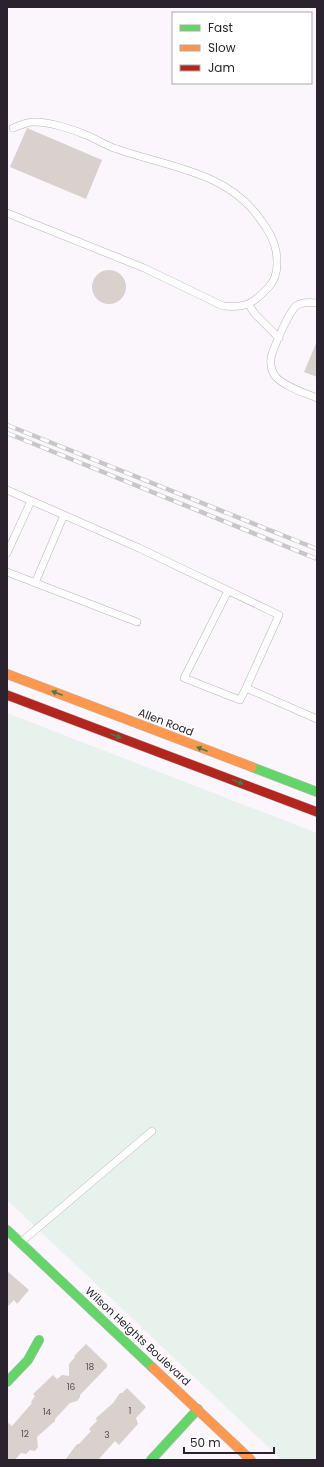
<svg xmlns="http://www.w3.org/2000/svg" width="324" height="1467" viewBox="0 0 324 1467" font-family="Poppins,sans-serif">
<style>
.green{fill:#e8f2ec}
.building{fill:#d8d1ce}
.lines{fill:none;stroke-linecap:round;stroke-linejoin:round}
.lane-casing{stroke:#bab3bb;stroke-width:8}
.fast-casing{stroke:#bab3bb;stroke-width:10}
.slow-casing{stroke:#bab3bb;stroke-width:10}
.jam-casing{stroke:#bab3bb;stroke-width:10}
.lane{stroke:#fefefe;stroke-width:7}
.fast{stroke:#63d668;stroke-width:9}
.slow{stroke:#ff974d;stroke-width:9}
.jam{stroke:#b3261e;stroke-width:9}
.rail-casing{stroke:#c9c6c9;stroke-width:4.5}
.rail{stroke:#fff;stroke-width:3;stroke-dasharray:9;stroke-linecap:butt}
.oneway{fill:#467c4a}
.labels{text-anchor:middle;stroke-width:3;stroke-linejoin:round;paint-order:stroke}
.number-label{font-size:9px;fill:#564e54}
.street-label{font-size:11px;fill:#2a222c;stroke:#fff}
</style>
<rect width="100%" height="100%" fill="#fbf6fb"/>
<path class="green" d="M7 713 317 833V1460H282L7 1200Z"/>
<path class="building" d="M27 128 102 160 86 199 10 167Z
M92 287a17 17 0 1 1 34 0a17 17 0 1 1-34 0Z
M317 341V377L304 372Z
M7 1271 29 1290 17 1304 14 1300 7 1307Z
M86 1344 107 1364V1367L80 1395V1397L77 1401 70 1403 55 1419V1421L37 1437 38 1447 35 1451 30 1450 26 1454 21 1453 15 1460H7V1422L12 1426 32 1403 31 1402 35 1396 33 1394 53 1375 57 1379 62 1375 69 1376V1364L75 1357 74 1356Z
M127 1388 146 1407 136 1418 138 1424 119 1445 115 1441 98 1460H65L77 1444H79L91 1431 89 1429 97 1421 96 1418 113 1403 120 1393H122Z"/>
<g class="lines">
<defs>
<path id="lane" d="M7 213 144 268 223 306C247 308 252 304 268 288 278 278 278 263 276 251 274 239 267 228 260 219 227 171 167 167 117 149 106 146 97 139 86 135 72 129 50 122 34 122 27 122 20 125 13 128
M317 303C310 302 302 302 296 306 289 312 272 350 271 359 270 364 272 373 276 377 285 387 305 393 317 398
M249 305 255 314 279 338
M7 490 139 548 279 615 246 688 317 719
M7 553 31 501
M7 572 137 622
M35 583 64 515
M228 591 184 678 240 700 246 688
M21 1242 152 1131"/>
<path id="fast" d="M252 767 317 792
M7 1230 153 1368
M7 1382 28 1360 39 1340
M151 1460 198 1409"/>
<path id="slow" d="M7 674 252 767
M153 1368 251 1460"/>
<path id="jam" d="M7 695 317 812"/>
</defs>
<use href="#lane" class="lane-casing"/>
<use href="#fast" class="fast-casing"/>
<use href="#slow" class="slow-casing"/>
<use href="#jam" class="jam-casing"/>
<use href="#lane" class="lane"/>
<use href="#fast" class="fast"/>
<use href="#slow" class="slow"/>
<use href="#jam" class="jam"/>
<defs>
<path id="rail" d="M7 425 317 549
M7 433 317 559"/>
</defs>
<use href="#rail" class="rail-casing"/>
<use href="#rail" class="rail"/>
</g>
<defs><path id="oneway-solid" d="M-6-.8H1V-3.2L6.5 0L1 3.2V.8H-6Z"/></defs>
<g class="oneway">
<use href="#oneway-solid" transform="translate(57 693) rotate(-159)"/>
<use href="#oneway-solid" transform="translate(116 736) rotate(21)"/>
<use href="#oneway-solid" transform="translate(202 749) rotate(-159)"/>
<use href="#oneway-solid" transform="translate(238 782) rotate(21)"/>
</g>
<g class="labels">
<g class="number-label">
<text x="90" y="1370">18</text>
<text x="71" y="1390">16</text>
<text x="130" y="1414">1</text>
<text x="47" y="1415">14</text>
<text x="25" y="1437">12</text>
<text x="107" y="1438">3</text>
</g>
<g class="street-label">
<text transform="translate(166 722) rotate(21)" y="4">Allen Road</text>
<text transform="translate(138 1336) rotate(43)" y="4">Wilson Heights Boulevard</text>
</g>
</g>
<rect width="324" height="1467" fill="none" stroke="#2a222c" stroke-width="16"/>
<rect x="172" y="12" width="140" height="72" fill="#ffffff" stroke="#aaa7ab"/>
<rect x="180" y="25" width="20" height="6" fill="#63d668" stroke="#aaa7ab"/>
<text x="208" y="32" font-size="12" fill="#2a222c">Fast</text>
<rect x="180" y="45" width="20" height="6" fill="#ff974d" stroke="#aaa7ab"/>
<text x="208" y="52" font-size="12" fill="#2a222c">Slow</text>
<rect x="180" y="65" width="20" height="6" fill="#b3261e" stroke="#aaa7ab"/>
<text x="208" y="72" font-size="12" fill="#2a222c">Jam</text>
<path d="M184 1447v6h90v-6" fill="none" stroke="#2a222c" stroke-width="2"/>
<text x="190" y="1447" font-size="12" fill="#2a222c" stroke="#ffffff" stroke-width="3" paint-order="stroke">50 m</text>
</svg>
